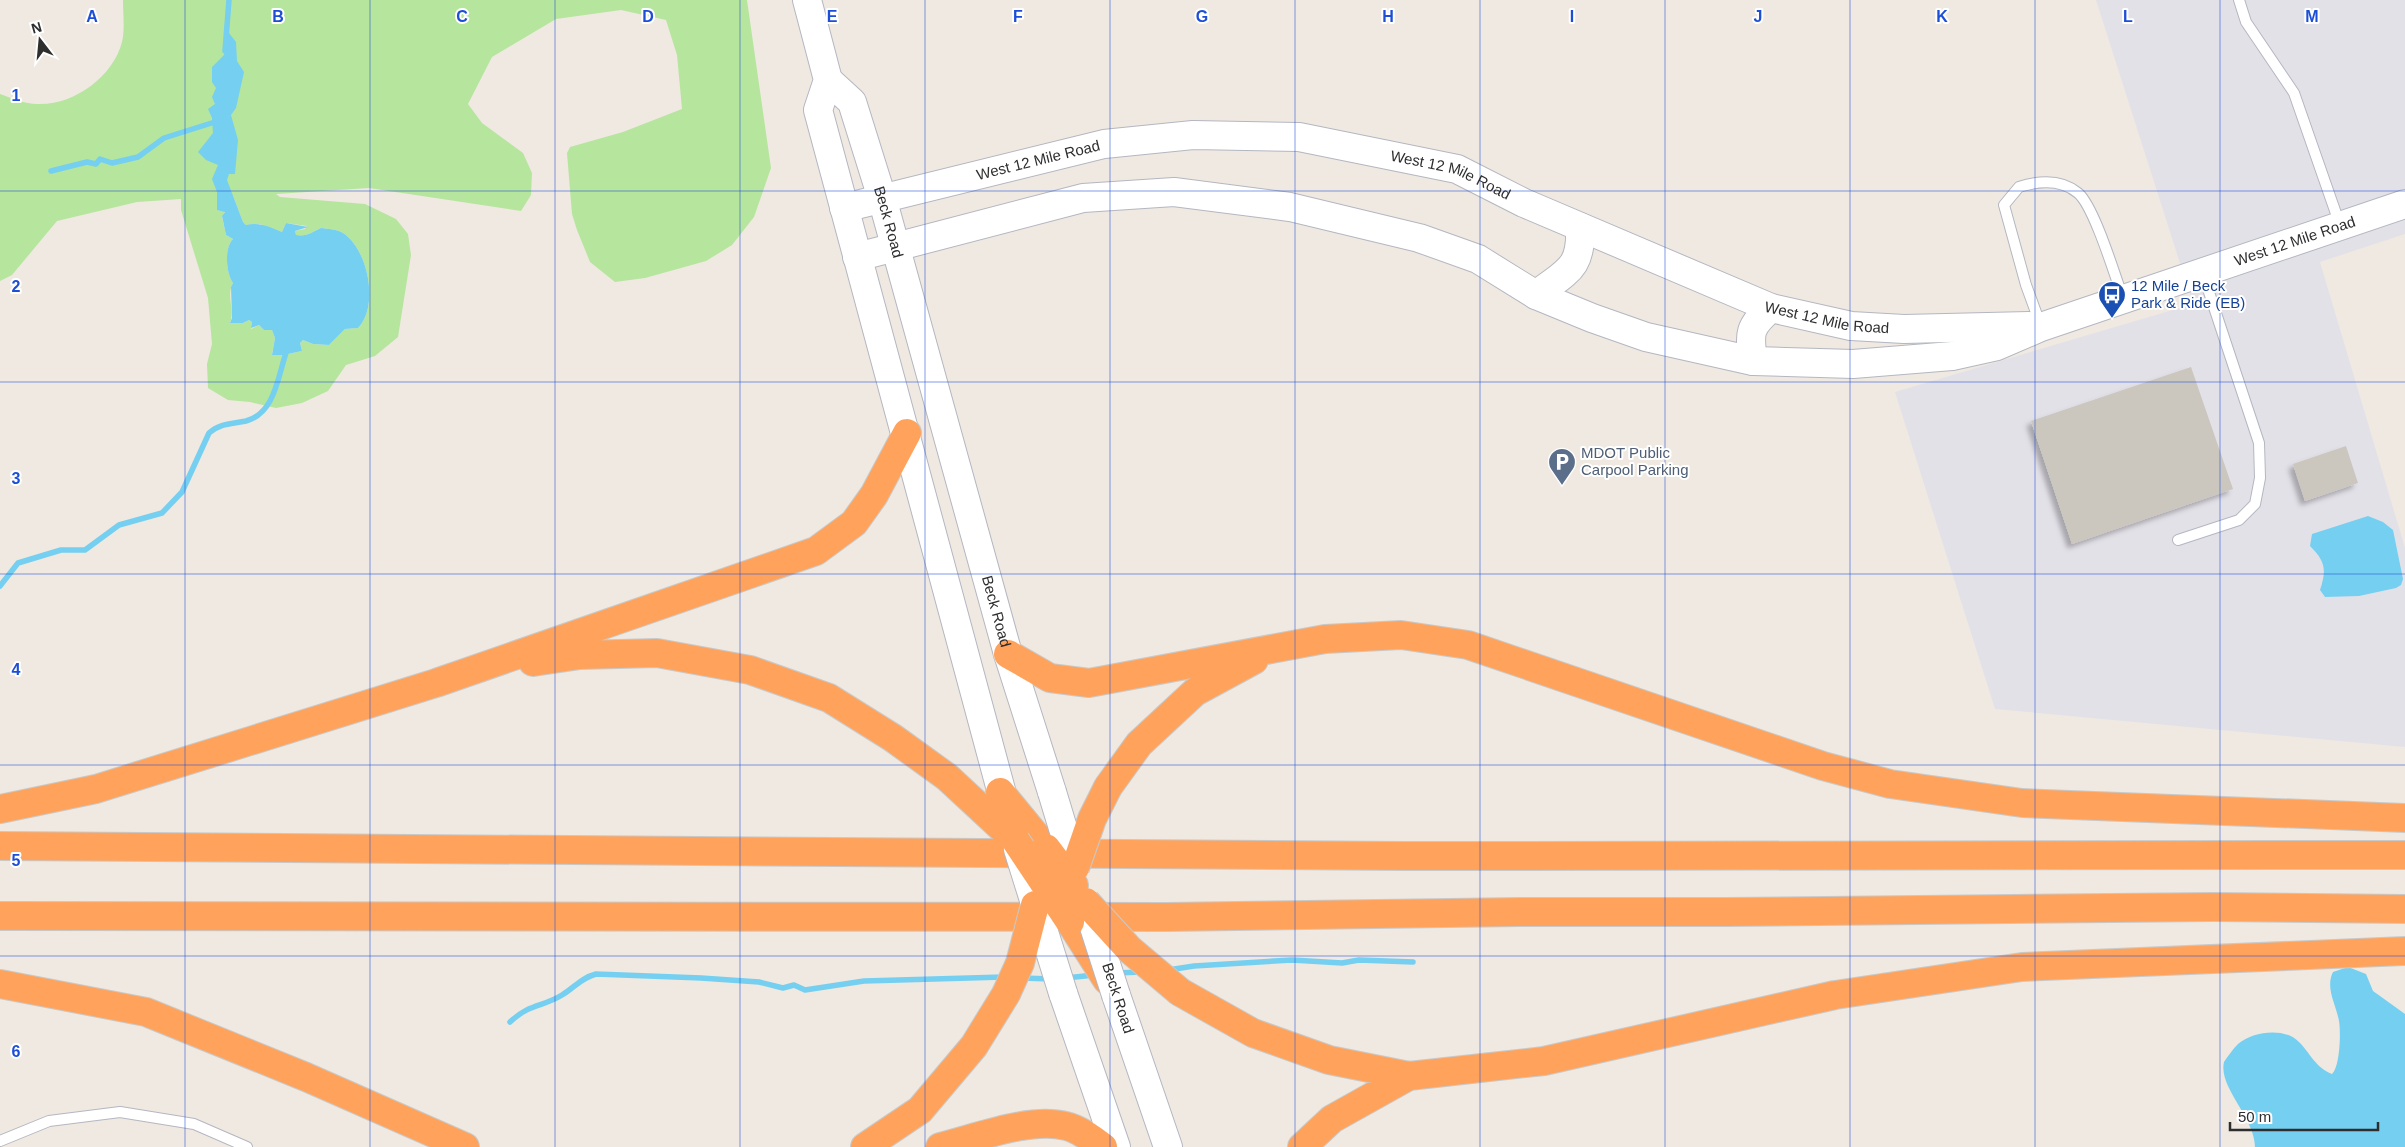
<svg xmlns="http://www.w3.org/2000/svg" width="2405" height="1147" viewBox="0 0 2405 1147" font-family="Arial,sans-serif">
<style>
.industrial{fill:#e3e1e8}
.green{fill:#b6e59e;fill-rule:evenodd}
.water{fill:#75cff0}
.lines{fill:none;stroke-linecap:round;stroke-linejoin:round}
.stream{stroke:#75cff0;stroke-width:5.5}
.building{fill:#cbc7bf;filter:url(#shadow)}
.lane-casing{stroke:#b4b7c1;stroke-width:12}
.secondary-casing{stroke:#b4b7c1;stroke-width:30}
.highway-casing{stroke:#c9c9c9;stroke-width:30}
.lane{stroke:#fff;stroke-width:10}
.secondary{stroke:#fff;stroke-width:28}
.highway{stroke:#ffa35c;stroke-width:28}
.secondary-bridge-casing{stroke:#b4b7c1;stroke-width:30;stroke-linecap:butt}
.highway-bridge-casing{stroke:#c9c9c9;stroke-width:30;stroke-linecap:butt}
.secondary-bridge{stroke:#fff;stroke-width:28}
.highway-bridge{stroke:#ffa35c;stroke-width:28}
.grid{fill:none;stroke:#1d4ed8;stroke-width:1;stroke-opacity:0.55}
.labels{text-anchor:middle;stroke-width:4;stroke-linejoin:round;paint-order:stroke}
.street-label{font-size:15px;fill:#2e2e2e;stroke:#fff}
.transit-label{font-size:15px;fill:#164399;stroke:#fff;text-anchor:start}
.service-label{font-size:15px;fill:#4e5e75;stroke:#fff;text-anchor:start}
.grid-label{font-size:16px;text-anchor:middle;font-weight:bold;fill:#1d4ed8;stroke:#fff;stroke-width:4;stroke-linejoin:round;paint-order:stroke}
</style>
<defs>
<filter id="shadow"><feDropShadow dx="-4.5" dy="4.5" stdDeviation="2.5" flood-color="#0004"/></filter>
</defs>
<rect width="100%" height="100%" fill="#efe9e1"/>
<path class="industrial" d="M2096 0H2405V234L2320 262 2405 548V747L1995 709 1895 392 2193 304Z"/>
<path class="green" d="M123 0H747L771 168 754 217 732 245 706 261 645 278 615 282 590 262 577 230 572 214 567 153 570 147 623 132 682 109 677 55 666 20 621 10 556 19 492 57 468 104 482 123 523 153 532 173 531 195 521 211 369 188 276 194 280 197 365 204 396 219 408 234 411 255 398 337 375 356 346 365 328 391 302 403 276 408 250 402 228 400 208 388 207 364 212 344 208 298 181 210V199L137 202 57 221 12 275 0 281V94C11 98 25 104 37 104 73 106 113 77 122 42 125 30 123 13 123 0ZM233 196 243 222 246 225 260 224 282 232 286 223 307 226 305 229 295 231 296 235C308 237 311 232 321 228 328 229 337 229 343 233 369 250 379 307 358 328L345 329 329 345 313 344 303 340 300 343 302 351 283 355 272 354 275 338 272 330H264L259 325 251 329 252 322 249 320 243 323H230C235 311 226 295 233 283 226 273 224 248 233 239L226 235 222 217 225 211 217 210V197Z"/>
<path class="water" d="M225 33H229L236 42 237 61 244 72 236 108 231 115 238 140 235 174H229L227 180 243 222 246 225C261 222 269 227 282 232L286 223 308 227 295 231 296 235C307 237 312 232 321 228 328 229 337 229 343 233 369 250 379 307 358 328L345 329 329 345 313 344 303 340 300 343 302 351 283 355H272L275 338 272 330H264L259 325 251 328 252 322 249 320 243 323H230L232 318 231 287 233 283C226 273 224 248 233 239L226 235 222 216 225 212 217 210V192L212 179 218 165 206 160 198 152 213 133 212 118 208 109 215 104 212 97 216 88 212 82V67L224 55 227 43Z
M2368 516 2383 522 2393 530 2403 579 2401 585 2396 588 2359 596 2325 597 2320 590C2327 569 2325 561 2310 546L2312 534Z
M2348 967 2366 974 2373 991 2405 1014V1147H2255C2255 1118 2218 1087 2224 1062 2228 1056 2233 1049 2238 1044 2253 1031 2285 1027 2299 1042 2310 1053 2316 1068 2332 1074 2340 1067 2341 1032 2339 1021 2336 1004 2325 988 2333 972Z"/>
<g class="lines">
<path class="stream" d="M225 51 229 0
M51 171 87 162 96 164 100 159 112 163 138 157 164 138 218 121
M0 586 18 563 61 550H85L119 525 162 513 182 492 209 433C220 423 232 424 246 421 276 413 278 374 287 350
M1168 970 1194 966 1292 960 1342 963 1359 960 1413 962
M1116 973 1141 972
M1021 978 1052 979
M1066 978 1094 975
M510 1022C530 1003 543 1007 562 995 575 987 581 978 596 974L701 978 759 982 783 988 794 985 805 990 864 981 1004 977"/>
</g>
<path class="building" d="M2191 367 2233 489 2072 544 2031 421Z
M2346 446 2358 483 2305 501 2293 464Z"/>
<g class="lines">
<defs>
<path id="lane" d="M2239 0 2246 22 2294 93 2340 225
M2041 326 2026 285 2004 205 2019 187C2038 181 2061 179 2078 193 2094 206 2115 276 2123 298
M2178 540 2239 520 2255 504 2260 478 2259 443 2203 274
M0 1141 49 1121 120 1112 194 1124 247 1147"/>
<g id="secondary">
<path d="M807 0 828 80 818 110 1008 816"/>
<path id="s1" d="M828 80 852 102 882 198 1008 654 1052 792"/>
<path id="s2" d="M844 208 1104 144 1193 135 1299 137 1457 169 1524 203 1771 308 1851 326 1904 329 2029 326"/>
<path id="s3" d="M857 257 1083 198 1174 192 1290 207 1419 238 1478 259 1536 295 1592 318 1646 337 1753 361 1853 364 1952 356 1997 346 2041 327 2405 204"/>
<path d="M1536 295C1567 271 1582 269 1580 227"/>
<path d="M1753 361C1749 332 1749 327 1771 308"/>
<path d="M1063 993 1116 1147"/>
<path d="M1116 995 1168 1147"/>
</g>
<path id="highway" d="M1008 654 1050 678 1089 683 1325 639 1401 635 1468 645 1823 766 1890 784 2022 803 2405 818
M533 662 580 655 657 653 750 670 829 698 893 738 947 777 1016 841
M1108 787 1139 744 1195 692 1254 660
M1000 792 1046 848
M0 809 96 789 436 683 816 551 854 523 874 495 907 433
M0 846 1404 856 2405 855
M0 916 1167 917 1520 912H1726L2213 907 2405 909
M1070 922 1107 980
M0 984 146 1012 306 1077 465 1147
M1180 992 1253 1033 1329 1060 1409 1076 1544 1061 1835 995 2022 967 2405 951
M865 1147 920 1110 974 1046 1006 994
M940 1147C977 1138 1029 1117 1066 1126 1079 1129 1092 1139 1103 1147
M1302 1147 1332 1119 1409 1076"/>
</defs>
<use href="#lane" class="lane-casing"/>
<use href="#secondary" class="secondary-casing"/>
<use href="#highway" class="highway-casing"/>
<use href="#lane" class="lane"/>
<use href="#secondary" class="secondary"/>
<use href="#highway" class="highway"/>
<defs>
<path id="secondary-bridge" d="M1052 792 1075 868
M1018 849 1063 993
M1086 902 1116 995"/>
<path id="highway-bridge" d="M1016 841 1070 922
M1046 848 1074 885 1073 895
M1075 868 1092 819 1108 787
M1086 902 1129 949 1180 992
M1006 994 1020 963 1035 905"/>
</defs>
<use href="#secondary-bridge" class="secondary-bridge-casing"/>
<use href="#highway-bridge" class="highway-bridge-casing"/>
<use href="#secondary-bridge" class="secondary-bridge"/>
<use href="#highway-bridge" class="highway-bridge"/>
</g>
<path class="grid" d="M185 0V1147M370 0V1147M555 0V1147M740 0V1147M925 0V1147M1110 0V1147M1295 0V1147M1480 0V1147M1665 0V1147M1850 0V1147M2035 0V1147M2220 0V1147M0 191H2405M0 382H2405M0 574H2405M0 765H2405M0 956H2405"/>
<defs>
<symbol id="bus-pin" viewBox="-11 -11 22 30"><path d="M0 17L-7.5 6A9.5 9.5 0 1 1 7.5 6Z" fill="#1a4fb4" stroke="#fff"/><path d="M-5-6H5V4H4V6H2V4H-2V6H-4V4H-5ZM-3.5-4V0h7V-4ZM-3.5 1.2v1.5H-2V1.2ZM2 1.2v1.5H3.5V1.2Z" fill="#fff"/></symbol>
<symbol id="parking-pin" viewBox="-11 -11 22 30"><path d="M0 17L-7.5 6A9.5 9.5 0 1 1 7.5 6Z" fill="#5c6f8a" stroke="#fff"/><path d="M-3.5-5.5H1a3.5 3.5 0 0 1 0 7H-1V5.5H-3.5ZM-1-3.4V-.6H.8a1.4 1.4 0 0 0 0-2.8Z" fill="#fff"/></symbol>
</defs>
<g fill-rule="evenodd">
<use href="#bus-pin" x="2096" y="279" width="32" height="43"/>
<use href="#parking-pin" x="1546" y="446" width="32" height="43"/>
</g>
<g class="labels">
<g class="street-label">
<text dy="5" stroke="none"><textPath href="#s2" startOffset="200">West 12 Mile Road</textPath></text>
<text dy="5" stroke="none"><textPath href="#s2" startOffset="620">West 12 Mile Road</textPath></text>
<text dy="5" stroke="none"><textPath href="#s1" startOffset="158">Beck Road</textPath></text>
<text dy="5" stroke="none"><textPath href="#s3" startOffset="1494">West 12 Mile Road</textPath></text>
<text dy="5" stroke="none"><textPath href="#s2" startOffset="1025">West 12 Mile Road</textPath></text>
<text dy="5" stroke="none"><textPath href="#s1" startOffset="562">Beck Road</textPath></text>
<text transform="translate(1118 998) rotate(72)" y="5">Beck Road</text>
</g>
<g class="transit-label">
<text x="2131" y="291">12 Mile / Beck<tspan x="2131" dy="17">Park &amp; Ride (EB)</tspan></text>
</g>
<g class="service-label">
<text x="1581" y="458">MDOT Public<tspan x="1581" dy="17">Carpool Parking</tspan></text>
</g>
</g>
<g class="grid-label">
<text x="92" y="22">A</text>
<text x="278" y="22">B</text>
<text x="462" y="22">C</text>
<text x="648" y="22">D</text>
<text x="832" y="22">E</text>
<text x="1018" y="22">F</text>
<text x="1202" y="22">G</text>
<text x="1388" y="22">H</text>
<text x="1572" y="22">I</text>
<text x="1758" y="22">J</text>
<text x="1942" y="22">K</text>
<text x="2128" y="22">L</text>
<text x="2312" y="22">M</text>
<text x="16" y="101">1</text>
<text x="16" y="292">2</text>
<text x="16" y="484">3</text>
<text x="16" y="675">4</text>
<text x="16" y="866">5</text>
<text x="16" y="1057">6</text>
</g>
<g transform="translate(40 40) rotate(344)" stroke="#ffffff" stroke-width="4" paint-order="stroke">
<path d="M0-4L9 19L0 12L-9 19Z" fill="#2e2e2e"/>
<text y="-8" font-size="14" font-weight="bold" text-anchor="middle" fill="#2e2e2e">N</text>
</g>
<path d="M2230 1122v8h148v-8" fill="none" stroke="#2e2e2e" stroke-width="2.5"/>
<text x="2238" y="1122" font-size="15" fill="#2e2e2e" stroke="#ffffff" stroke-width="4" paint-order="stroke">50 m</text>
</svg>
